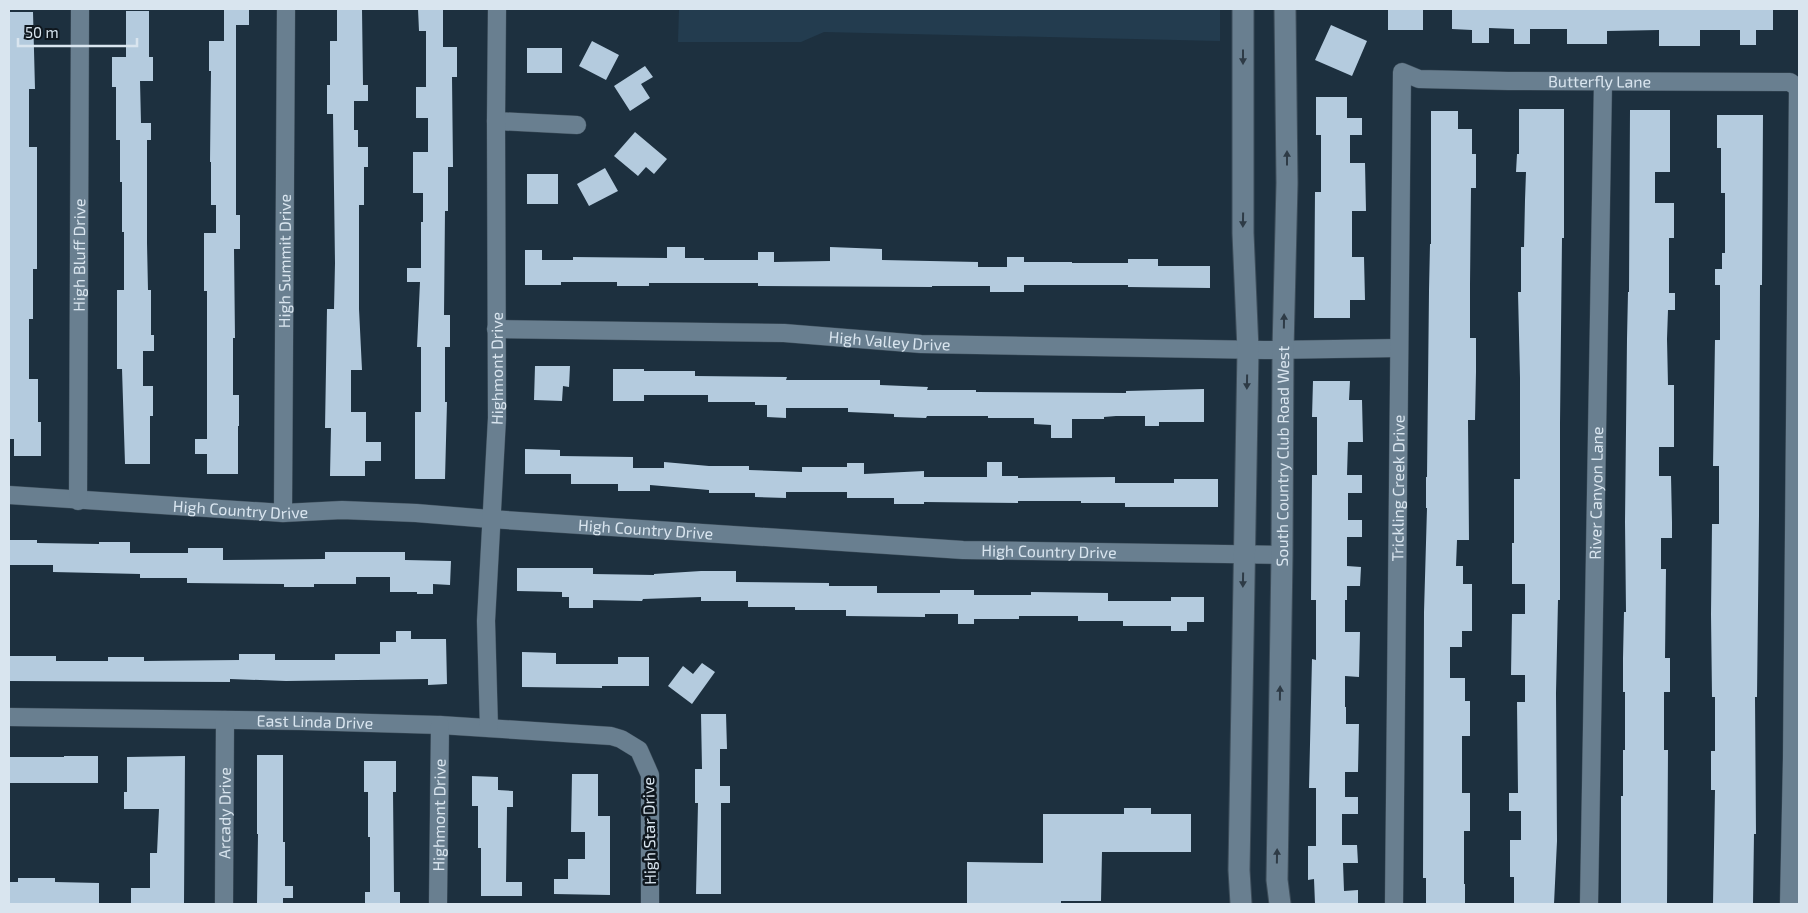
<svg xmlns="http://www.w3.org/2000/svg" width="1808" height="913" viewBox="0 0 1808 913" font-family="'Exo 2',sans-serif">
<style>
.built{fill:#233c4f}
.building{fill:#b4cbde}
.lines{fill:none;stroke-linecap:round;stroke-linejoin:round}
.minor-casing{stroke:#3d4d5a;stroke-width:19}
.tertiary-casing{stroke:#3d4d5a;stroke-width:23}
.minor{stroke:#697f90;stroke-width:18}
.tertiary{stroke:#697f90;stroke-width:21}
.oneway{fill:#2e3b46}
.labels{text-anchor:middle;stroke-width:5;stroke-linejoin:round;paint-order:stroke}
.street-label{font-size:16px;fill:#d9e5ef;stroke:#0f171e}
</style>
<rect width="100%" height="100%" fill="#1d303f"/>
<path class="built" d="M679 9H1220V41L824 32 801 42H678Z"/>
<path class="building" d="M224 9H249V25H236V215H240V249H234L235 338H233V395H239V426H238V474H207V454H195V439H207V291H204V233H216V205H211V162H210L211 71H209V41H224Z
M337 9H362L363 85H368V101H354V130H358V147H368V167H364V205H359V309L362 370H351V412H366V442H381V461H365V476H330L331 428H325L327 309H334L335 263 333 114H327V85H330V41H337Z
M418 9H443V47H457V77H452L453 167H448V211H445L444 315H450V347H445V402H447L445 479H415V412H421V347H417L420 282H407V268H421V222H423V193H413V152H428V118H416V87H426V31H419Z
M1388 9H1423V30H1388Z
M1452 9H1773V30H1756V45H1740V30H1700V46H1659V30L1607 31V44H1567V29H1530V44H1514V29L1489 28V43H1472V30L1452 29Z
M126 11H149V57H153V81H140L141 123H151V140H147V243L148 290H151V335H154V351H143V386H153V416H150V464H125L122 369H117V290H124V232H122V182H120V140H116V87H112V57H126Z
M9 12H33L35 89H29V147H37V269H33V319H29V379H38V422H41V456H14V439H9Z
M1331 25 1367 41 1352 76 1315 60Z
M592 41 619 55 606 80 579 66Z
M527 48H562V73H527Z
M645 66 653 77 641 84 650 98 630 111 614 86Z
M1316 97H1347V118H1362V135H1350V163H1365L1366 211H1352V257H1364L1365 300H1350V318H1314L1315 192H1321V135H1316Z
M1519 109H1564V238H1562L1560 423V600H1558L1556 693 1557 841 1554 904H1514V877H1510V840H1521V811H1509V793H1518L1517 702H1525V675H1511L1512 614H1525V584H1512V543H1514V479H1520V378L1518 292H1521V247H1524L1525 200 1526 172H1516L1517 154H1519Z
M1630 110H1670V172H1655V203H1674V238H1669V293H1675V310H1668L1667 339 1668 385H1674V447H1659V476H1671L1672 522V538H1661V569H1666L1665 658H1670V692H1664V750H1668L1667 904H1621V796H1623V750H1625V692H1623V658L1624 612H1626L1625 522 1627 339 1628 292H1629Z
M1431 111H1458V129H1472V154H1476V188H1471L1470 284V338H1476V372L1475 420H1468L1469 540H1457L1456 566H1463V584H1472V631H1462V647H1450V678H1465V701H1470V736H1462V793H1470V831H1464V884H1465V904H1426V878H1423L1424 612 1427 508H1426V477H1427L1429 291 1430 244H1431Z
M1717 115H1763L1762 285H1760L1759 516 1757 697H1755L1756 834H1754L1753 904H1713L1715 790H1711V751H1715V697H1712L1711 614 1712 524H1719V466H1713L1715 340H1720V285H1715V269H1722V253H1725V193H1721V148H1717Z
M635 132 667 159 654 174 646 167 638 176 614 156Z
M605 168 618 191 589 206 577 184Z
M527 174H558V204H527Z
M667 247H685V258H704V260H758V252H774V262L830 261V247L882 249V260L978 262V267H1007V257H1024V262H1072V263H1128V259H1158V266H1210V288L1128 287V285H1024V292H990V286H932V287L758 286V283H649V286H617V282H561V285H525V250H542V260H573V257L667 258Z
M535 366H570L569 387 563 386 562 401 534 400Z
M613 369H644V371H695V376L787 377 786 380H880V385L928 387 927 390H976V392L1126 393V391L1204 389V422H1159V426H1145V416H1116L1104 417V419H1072V438H1051V425L1034 424V418H988V416H927L926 418 894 417V414L848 412V408H786V418L767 417V405H755V402H708V395H644V401H613Z
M1313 381H1350L1349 400H1362L1363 442H1348L1347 475H1362V493H1348V520H1362V537H1347V566L1361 567 1360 586H1347V600H1345V632H1360L1359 677 1345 676V707H1346V724H1359L1358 772H1345V797H1358V814H1342V845H1357L1358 863H1343L1344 891 1358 890V904H1315L1314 879 1308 880V846H1316V788H1309L1312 659 1316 660V600H1311L1312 475H1317V417H1312Z
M525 449 560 450V456L633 457V468H664V462L709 466H749V470L802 472V467H847V463H864V474L924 471V477H987V462H1002V476H1018V478L1115 477V483H1174V479H1218V507H1125V503H1081V501H1018V503L924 502V504H894V498H847V492H786V498L755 497V493H709V490L650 485V491H618V484H571V474H525Z
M9 540H37V543L99 544V542H130V553H188V548H223V560L325 559V552H405V560L451 561 450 585 433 584V594H417V592H390V577H356V584H314V587H284V584L187 583V578H140V574L53 572V565H9Z
M517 568H593V574L654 575V574L701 571H736V582L829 583V586H877V593H940V590H974V595H1031V592L1108 593V601H1171V597H1204V622H1187V631H1171V626H1123V621H1078V616H1019V619H974V624H958V614H925V617L846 616V610H795V607H748V601H701V597L643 599 642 601 593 600V608H569V597H562V592L517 591Z
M396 631H411V639H446L447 684 428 685V679L286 681 230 679V682L9 681V656H56V661H108V657H144V661L239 660V654H275V660H335V654H380V642H396Z
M522 652 556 653V664H618V657H649V686H602V688L522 687Z
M702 663 715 672 692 704 668 686 683 666 693 674Z
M701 714H726L727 749H720V786H730V803H721V894H696L698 803H695V769H702Z
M257 755H283V842H285V886H293V898H283V904H257L258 834H257Z
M64 756H98V783H9V757H64Z
M185 756 184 904H131V888H150V853H157L159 809H124V792H127V757Z
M364 761H396V792H393L394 892H400V904H365V892H370V837H368V792H364Z
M572 774H598V816H610V895L554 894V879H568V859H585V832H571Z
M472 776 498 777V790L513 791V807H507L506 882H522V896H481V848H478V806H472Z
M1124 808H1151V814H1191V852H1102L1101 901H1061V904H967V862L1043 863V814H1124Z
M18 878H55V882L99 883V904H9V882H18Z"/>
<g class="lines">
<defs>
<g id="minor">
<path d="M496 121 577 125"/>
<path id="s1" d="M496 329 784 333 921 344 1264 350 1399 348"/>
<path id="s2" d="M9 495 283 513 342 510 416 513 490 519 963 550 1282 555"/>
<path id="s3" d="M78 501 80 9"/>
<path id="s4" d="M283 513 286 9"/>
<path id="s5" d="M9 717 302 721 440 725 611 736 621 739 639 750 650 775V904"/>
<path id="s6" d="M489 728 486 621 497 418 496 121 497 9"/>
<path id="s7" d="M224 904 225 720"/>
<path id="s8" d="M438 904 440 725"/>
<path id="s9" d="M1394 904 1402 72 1419 79 1508 81 1790 82 1798 88 1792 758 1789 904"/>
<path id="s10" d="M1589 904 1603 82"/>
</g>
<g id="tertiary">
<path d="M1241 904 1239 870 1248 350 1243 233V9"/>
<path id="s11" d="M1280 904 1277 880 1282 555 1283 350 1287 183 1285 9"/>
</g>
</defs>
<use href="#minor" class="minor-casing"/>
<use href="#tertiary" class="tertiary-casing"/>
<use href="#minor" class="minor"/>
<use href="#tertiary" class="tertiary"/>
</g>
<defs><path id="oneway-solid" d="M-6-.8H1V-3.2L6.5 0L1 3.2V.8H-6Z" transform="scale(1.25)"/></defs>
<g class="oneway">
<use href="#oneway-solid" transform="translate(1243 57) rotate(90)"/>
<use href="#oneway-solid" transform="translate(1287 158) rotate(-90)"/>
<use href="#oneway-solid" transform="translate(1243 220) rotate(91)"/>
<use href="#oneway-solid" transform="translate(1284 321) rotate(-89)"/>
<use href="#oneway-solid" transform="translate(1247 382) rotate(91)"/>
<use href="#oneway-solid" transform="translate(1243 580) rotate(91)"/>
<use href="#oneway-solid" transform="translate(1280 693) rotate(-89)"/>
<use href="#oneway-solid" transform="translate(1277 856) rotate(-89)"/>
</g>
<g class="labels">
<g class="street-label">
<text dy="6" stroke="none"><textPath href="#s9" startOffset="1031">Butterfly Lane</textPath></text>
<text dy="6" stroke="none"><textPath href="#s3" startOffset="246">High Bluff Drive</textPath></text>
<text dy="6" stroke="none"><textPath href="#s4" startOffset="252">High Summit Drive</textPath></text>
<text dy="6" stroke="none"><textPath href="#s1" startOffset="394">High Valley Drive</textPath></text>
<text dy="6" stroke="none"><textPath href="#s6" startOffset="360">Highmont Drive</textPath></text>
<text dy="6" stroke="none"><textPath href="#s11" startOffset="448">South Country Club Road West</textPath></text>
<text dy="6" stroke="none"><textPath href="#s9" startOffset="416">Trickling Creek Drive</textPath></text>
<text dy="6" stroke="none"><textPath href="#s10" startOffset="411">River Canyon Lane</textPath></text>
<text dy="6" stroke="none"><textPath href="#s2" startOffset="232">High Country Drive</textPath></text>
<text dy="6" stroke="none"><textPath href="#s2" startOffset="638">High Country Drive</textPath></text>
<text dy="6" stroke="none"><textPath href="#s2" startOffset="1042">High Country Drive</textPath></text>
<text dy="6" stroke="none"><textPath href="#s5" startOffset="306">East Linda Drive</textPath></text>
<text dy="6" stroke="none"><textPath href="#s7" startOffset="91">Arcady Drive</textPath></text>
<text dy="6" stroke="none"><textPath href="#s8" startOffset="89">Highmont Drive</textPath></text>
<text transform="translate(649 831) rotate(-91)" y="6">High Star Drive</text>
</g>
</g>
<rect width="1808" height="913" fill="none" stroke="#d9e5ef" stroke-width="20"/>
<path d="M18 38v8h119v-8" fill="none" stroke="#d9e5ef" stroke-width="2.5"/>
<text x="25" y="38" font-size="15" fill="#d9e5ef" stroke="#0f171e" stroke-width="4" paint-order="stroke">50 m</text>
</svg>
